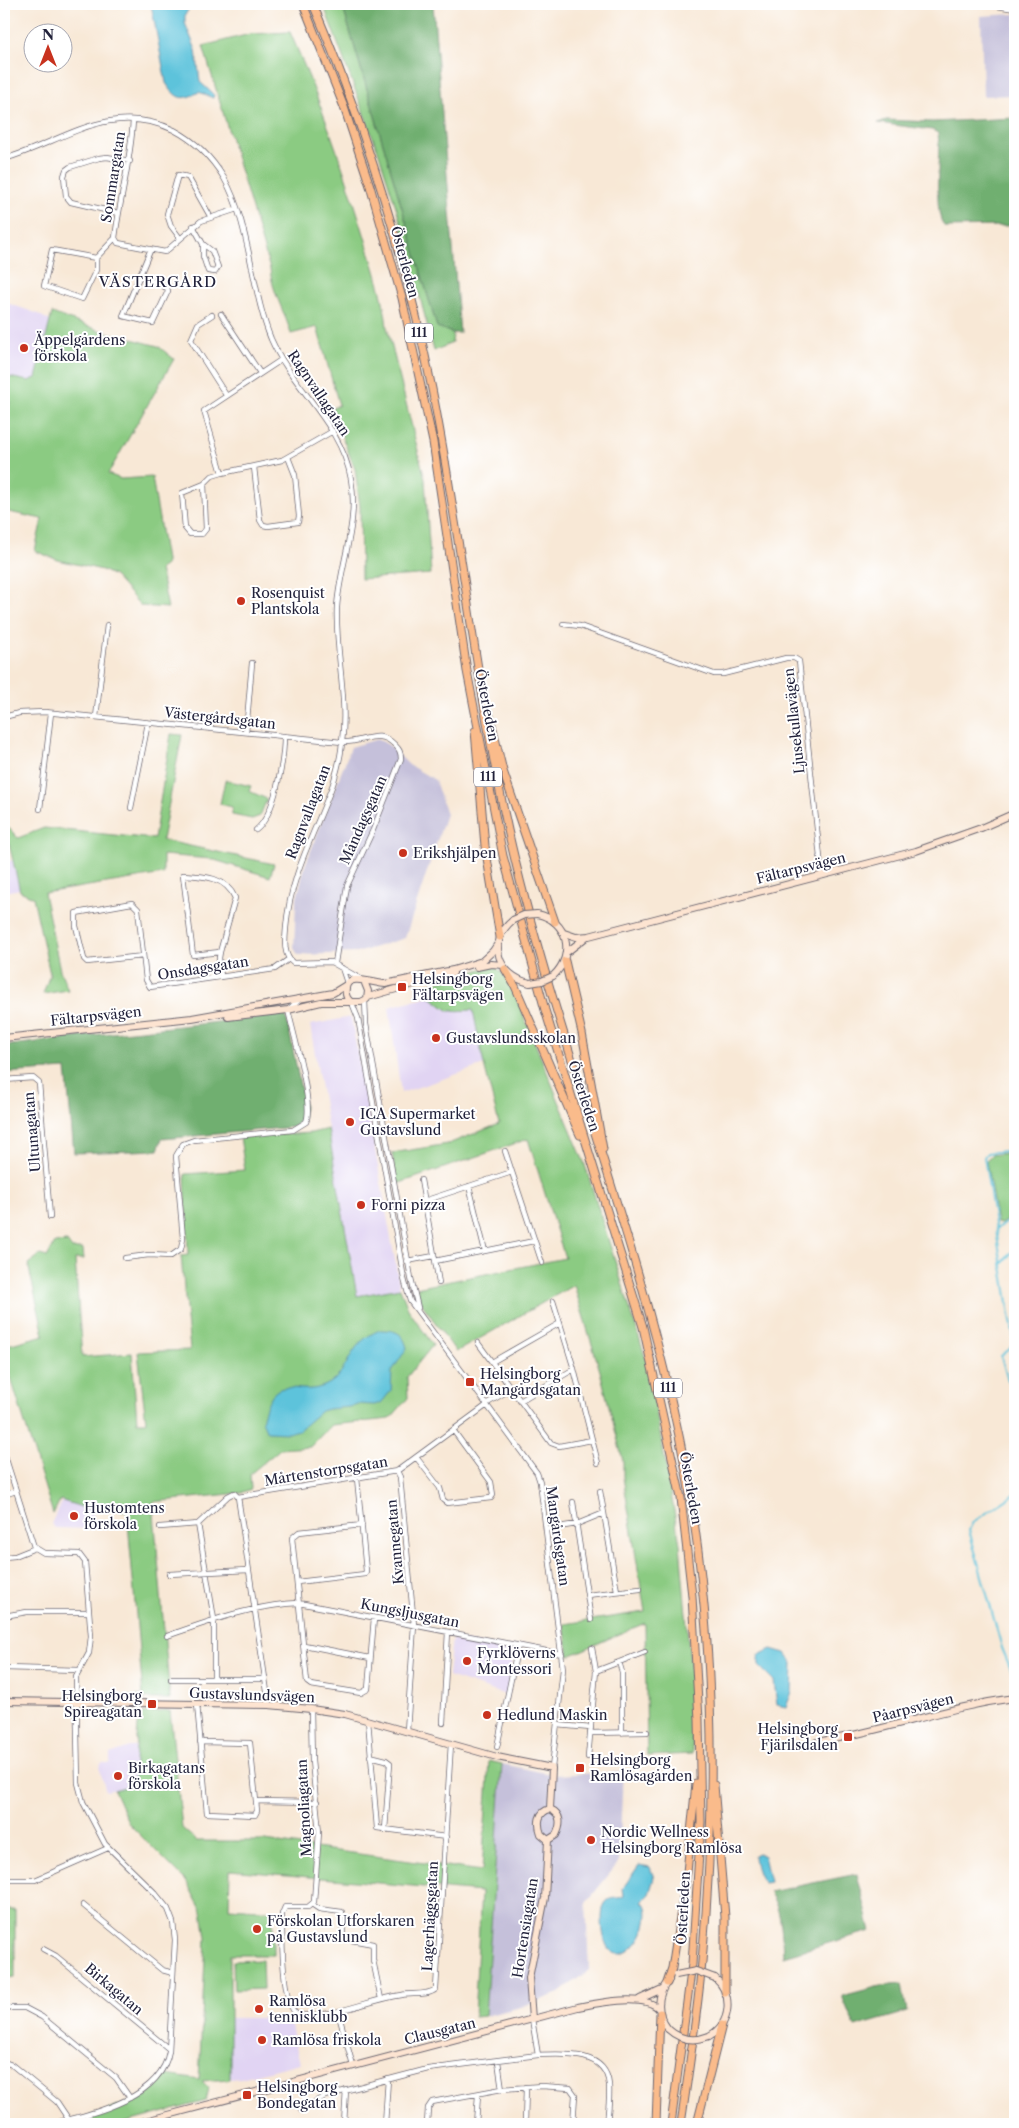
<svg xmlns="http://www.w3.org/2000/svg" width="1019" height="2128" viewBox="0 0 1019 2128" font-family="'Libre Caslon Text',serif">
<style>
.built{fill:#e1d4f3}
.industrial{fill:#c5c0da}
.green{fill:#8bcb82;stroke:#56765e}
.forest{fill:#70af70;stroke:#496856}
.water{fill:#5dc3db;stroke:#40728b}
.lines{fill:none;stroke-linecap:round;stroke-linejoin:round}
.stream{stroke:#5dc3db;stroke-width:2}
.street-casing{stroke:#6d6771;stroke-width:6}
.secondary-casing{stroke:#6d6771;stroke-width:8}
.primary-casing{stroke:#6d6771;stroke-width:9}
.street{stroke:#fff;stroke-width:4.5}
.secondary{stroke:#fde4d1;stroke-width:6}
.primary{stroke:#fabb8b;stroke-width:7}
.secondary-bridge-casing{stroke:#6d6771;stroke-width:8;stroke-linecap:butt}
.secondary-bridge{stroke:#fde4d1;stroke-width:6}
.poi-dot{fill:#c8321e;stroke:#fff;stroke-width:2}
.labels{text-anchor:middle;stroke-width:4;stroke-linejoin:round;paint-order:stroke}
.shield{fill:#fff;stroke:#646476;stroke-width:1}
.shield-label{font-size:12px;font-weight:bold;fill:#22223b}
.street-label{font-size:14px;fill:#22223b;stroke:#fff}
.poi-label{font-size:14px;fill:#22223b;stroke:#fff;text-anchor:start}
.neighbourhood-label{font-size:15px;letter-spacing:1px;fill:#22223b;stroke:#fff}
</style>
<rect width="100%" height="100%" fill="#fff"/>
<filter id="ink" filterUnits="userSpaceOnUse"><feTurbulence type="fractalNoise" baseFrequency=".02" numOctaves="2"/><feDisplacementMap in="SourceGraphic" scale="10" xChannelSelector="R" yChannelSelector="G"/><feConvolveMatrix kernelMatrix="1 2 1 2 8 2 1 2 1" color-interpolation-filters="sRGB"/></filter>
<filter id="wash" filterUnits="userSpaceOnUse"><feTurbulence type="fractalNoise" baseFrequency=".0096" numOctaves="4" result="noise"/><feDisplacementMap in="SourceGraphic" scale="20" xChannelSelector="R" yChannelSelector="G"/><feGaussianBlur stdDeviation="1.12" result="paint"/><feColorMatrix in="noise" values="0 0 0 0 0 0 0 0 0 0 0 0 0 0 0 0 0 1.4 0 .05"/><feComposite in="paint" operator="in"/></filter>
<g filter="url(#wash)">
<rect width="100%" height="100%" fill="#f8e8d6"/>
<path class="built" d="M4 302 36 313 50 321 37 376 34 380 28 381 4 376Z
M15 860 20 889 4 892V862Z
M429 996 449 1011 473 1010 484 1065 401 1093 389 1007Z
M351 1017 400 1288 357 1296 310 1025Z
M62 1501 93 1509V1529L55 1528 51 1524Z
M452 1639 514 1651 506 1695 448 1676Z
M130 1747H136L133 1786 106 1791 99 1767 102 1763H110V1754Z
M229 2018H289L300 2063 241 2078 230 2079Z"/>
<path class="industrial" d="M1015 14V95L983 96 981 16Z
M378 739 390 746 409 765 435 780 446 814 405 938 357 953 298 955 294 948 296 902 305 866 351 747Z
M502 1764 555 1775 623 1772 619 1862 586 1903 589 1970 559 1993 525 2006 485 2016Z"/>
<path class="green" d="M323 4H342L437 327 453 333 452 343 434 351 397 210 378 151Z
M290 32C319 98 343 165 364 234 373 265 384 295 387 327L425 479 431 574 361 579 360 507 355 469 331 409 339 405 317 327 291 334C285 312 272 292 270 269L203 46 250 34Z
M52 313 98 330 158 346 174 359 108 474 121 479 152 477 166 560V564L160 569 168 608 141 606 114 576 102 570 58 560 35 551 42 519 4 511V428L10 402 4 400V376L28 381 36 378Z
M171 734 182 735 162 840 274 864 270 877 211 859 163 855V874L44 893 60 970 68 990 43 994 50 974 33 897 20 891 9 844 4 838V823L18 838 44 828 154 839Z
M225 780 251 786 249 791 267 799 260 816 252 819 232 815V807L220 804Z
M492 966 497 968 509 980 584 1162 648 1366 680 1544 692 1685V1754L647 1756 645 1623 569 1656 564 1624 645 1612 623 1477V1461L600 1371 574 1285 456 1352 420 1301 416 1288 565 1258 528 1139 397 1184 392 1153 448 1144 499 1124 484 1065 473 1010 449 1011 429 996 427 985Z
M328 1129 357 1296 400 1288 408 1309 433 1345 407 1377 408 1398 390 1419 331 1425 310 1447 280 1449 250 1474 251 1489 240 1493 153 1502 170 1699 81 1698 79 1694 86 1696H143L127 1511 85 1508 60 1500 53 1514 4 1356V1346L44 1335 28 1264 40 1255 47 1257 55 1243 67 1242 72 1249H83L84 1259H75L82 1357 132 1353 137 1422H146L138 1352 190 1350 181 1256 188 1255 185 1174 245 1170 240 1137 311 1133Z
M1015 1152V1214L1001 1224 997 1223 986 1161 991 1155Z
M170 1711 182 1828 197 1841H265L482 1871 489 1761 502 1764 485 2016 474 2017 481 1892 230 1870 229 1908 273 1911V1955H230V2079L202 2081 209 2088 206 2101 120 2124H67L139 2099 153 2090 167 2075 199 2080 206 1938 202 1911 186 1881 129 1824 114 1790 133 1785 139 1713Z
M4 1910H15V1977L4 1978Z
M262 1960 263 1989 234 1990 233 1961Z"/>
<path class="forest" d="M342 4H433L460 333H453L437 327Z
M1015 118V225L1007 226 945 227C932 215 941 153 938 133L932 130 878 123 886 120 933 122Z
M286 1015 304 1104 303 1118 294 1127 162 1139 158 1150 74 1153 66 1069 4 1073V1046L93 1035Z
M857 1874 871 1931 783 1956C782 1936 782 1909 769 1892Z
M902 1984 907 2012 855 2027 842 1996 880 1986Z"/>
<path class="water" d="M151 4H192L185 15V23L196 50 200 82 214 95 213 98 199 92C182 101 177 100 166 83Z
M380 1330C395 1330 403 1332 407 1348L392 1371 391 1391 381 1403 374 1405 357 1404 349 1407 328 1409 321 1411 299 1430 288 1433 267 1432 262 1421C276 1363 296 1403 330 1383 350 1371 347 1343 380 1330Z
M771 1649 785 1653 793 1663 792 1692 786 1707 777 1705 774 1681 759 1666V1655Z
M758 1853 764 1856 770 1882 764 1883C758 1877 754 1863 754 1855Z
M639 1865 650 1867 654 1878 649 1894 642 1901C649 1907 647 1917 645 1926 643 1939 624 1964 610 1950 602 1943 599 1910 606 1902 611 1896 618 1900 624 1896L623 1888Z"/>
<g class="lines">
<path class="stream" d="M1015 1150 987 1153 984 1157 1015 1345 1001 1356 1015 1406
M996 1229 1015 1217
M1001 1265 1015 1248
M1015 1494 973 1522 969 1530 1002 1648 1015 1679"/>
</g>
</g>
<g filter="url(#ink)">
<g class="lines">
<defs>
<path id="street" d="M991 5 1015 9
M4 27 6 4
M133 120C131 160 120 198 115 238L118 243 165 252 201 221 237 209
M4 159C63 142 109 100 174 130 195 141 212 158 224 178 250 223 251 290 271 339 293 389 341 423 351 479 359 523 340 564 337 607 335 652 348 697 342 742 341 757 337 771 333 784 315 833 290 875 286 928 285 940 283 955 293 963L331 962 361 979
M118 213 71 202 66 196 64 176 66 170 70 167 99 158 107 157 130 161
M193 226 203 244V256L208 271 215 272 218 267 212 251 203 244
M180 238 171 226 167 214 178 175 188 177 210 216
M96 258V270L82 299 44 286 52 250 96 258 115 238
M140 275 123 316 153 323 168 291 167 288 140 275 150 251
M221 314 260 373
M212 315 198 324 191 340 226 395
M281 360 204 411 222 473 282 460 333 431
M254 467 260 520 263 525 268 526 298 522 299 516 295 475 288 457
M204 484 206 529 202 534H190L185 528 182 493 204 484 212 476 222 473
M563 624 580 626 714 674H723L786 658H794L799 661 822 876
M4 717 19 713 45 712 342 742C363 744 378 727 395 745 399 749 401 752 401 759L373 830 347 886 335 963
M96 717 107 625
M246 732 252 663
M131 808 148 723
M40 809 51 713
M256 830C275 815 284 760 284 736
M220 952 193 955 183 875C205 876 226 877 235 898L220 952 219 958 221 977
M143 956 87 962 84 959 76 926V913L132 903 138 909 146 980 150 987 275 969 289 959
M342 968 347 983
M365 1000 366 1024 411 1278 418 1308
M352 1003 358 1018 404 1279 410 1301 537 1473 540 1482 563 1669 552 1768
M4 1080 33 1078 39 1083 50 1217
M505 1151 542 1263
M421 1180 439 1283
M469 1186 485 1251
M424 1201 512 1172
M125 1258 149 1255 171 1256 181 1249 183 1239 176 1156 183 1144 194 1140 293 1130 306 1122C314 1104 293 1032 288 1010L298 1001
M407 1261 434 1256
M435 1261 534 1241
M553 1301 574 1369 598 1463
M4 1317 7 1316
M478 1343 551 1443 559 1446 592 1440
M492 1362 560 1323
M520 1401 574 1369
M486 1404 511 1389
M4 1453 34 1547 44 1553 79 1554 85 1562 91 1636 89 1653 76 1677 78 1783 83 1802 105 1844 155 1893 168 1909 173 1922 175 1940 169 2051C161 2099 92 2114 51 2124
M416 1457 440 1488 443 1500 447 1503 491 1498 493 1495 491 1482 453 1430
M397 1471 400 1477 414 1625 407 1731
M4 1495 16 1491
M238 1497 397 1471 487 1405
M573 1502 591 1620
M604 1513 617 1591
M198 1524 214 1619V1679
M362 1525 299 1532 292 1538 307 1682 311 1685 361 1693 368 1689 374 1618
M160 1527 198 1524 228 1496 234 1493 238 1497 269 1705
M546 1529 577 1524 604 1513 600 1491
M4 1557 15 1556 35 1548
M169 1574 248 1570
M297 1582 365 1574 366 1571 357 1478
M587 1595 640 1589
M4 1616 27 1612H89
M167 1636C210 1621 253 1605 299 1603L562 1654
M304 1645 370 1658
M592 1648 596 1671
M619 1662 622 1672V1733
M4 1668 79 1670
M171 1679H265
M197 1704 207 1813 255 1815 257 1811 256 1801 317 1802
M311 1709 312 1761 319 1832 314 1902 308 1907H285L282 1914C282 1933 281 2006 298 2015 335 2018 367 2000 402 1995 412 1993 428 1996 436 1989L451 1743
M368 1720 377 1828 446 1837
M443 1723 448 1632
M557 1725 591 1728
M590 1733 647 1732
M200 1742 250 1743 256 1801
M497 1747 518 1645
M370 1756 386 1760 390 1763 385 1830
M588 1757 596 1671 645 1652
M4 1880H35L108 1848
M83 1905 162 1970 173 1973
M313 1905 319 1909 342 1912 343 1936 346 1939 373 1944V1960L381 1999
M43 1949 56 1956 169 2049
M4 2008H25L42 2017 116 2078 130 2098
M338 2012 353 2066
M532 2019 538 2055C563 2054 606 2050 609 2085 610 2098 608 2112 607 2124
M4 2062 12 2065 57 2102 69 2120
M502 2089 542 2086 570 2088 575 2095 573 2124
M301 2110 325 2096 428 2069 538 2055
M344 2124 346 2090
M385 2124 388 2079
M427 2124 428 2108 432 2102 502 2089 498 2061
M476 2124 478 2095
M525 2124 526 2087"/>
<path id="secondary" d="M537 914C568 920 576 955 553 976
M513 920C486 942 498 976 530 983
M564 933 576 937 589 936 916 851 981 828 1015 813
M567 952 585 938
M477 967 491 964 503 965
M364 981 368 991 367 999 361 1002H351C347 999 345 994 346 988 347 972 375 984 385 984L453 970 482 961 493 951 499 942
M368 997 453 973
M228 1017 288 1010 321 1002H350
M4 1038 192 1018 333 993 346 985
M4 1701 269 1705 311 1709 345 1714 497 1757 552 1768 550 1809
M817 1742C884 1732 948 1706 1015 1698
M548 1840 541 1834C537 1823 538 1812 550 1809
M548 1840 556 1835C561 1825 562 1814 550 1809
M640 1999 662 1989
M532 2019 529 1978 545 1898 548 1840
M668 2029C656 2014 656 1995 669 1980
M709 2036C731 2024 734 1995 715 1978
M134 2124 578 2007C597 2003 645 1993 659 2009"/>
<path id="primary" d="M303 4 344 107 370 186 402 298 433 442 467 671 503 856 545 1010 643 1327 681 1498 692 1596 699 1720 701 1822 692 1964 671 2124
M313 4C365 127 406 258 432 389 461 536 476 685 508 830 552 1026 629 1212 673 1408 714 1588 719 1778 702 1962 697 2016 689 2070 681 2124
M489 713 503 771 555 922
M475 731 485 846 500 937
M565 961 582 1033 603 1149
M505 969 515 986 580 1135
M714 1785 725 1917V1992
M667 1983 672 1968 687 1872 696 1783
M656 2124 660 2013
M697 2124 722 2025"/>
</defs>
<use href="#street" class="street-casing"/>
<use href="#secondary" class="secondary-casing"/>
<use href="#primary" class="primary-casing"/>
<use href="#street" class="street"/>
<use href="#secondary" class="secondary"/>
<use href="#primary" class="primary"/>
<defs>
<path id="secondary-bridge" d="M513 920 524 915 537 914
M530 983 542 981 553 976
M676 1975 696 1971 715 1978
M668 2029C680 2040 694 2042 709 2036"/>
</defs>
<use href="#secondary-bridge" class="secondary-bridge-casing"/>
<use href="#secondary-bridge" class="secondary-bridge"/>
</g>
</g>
<g class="poi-dot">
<circle cx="24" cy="348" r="5"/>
<circle cx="241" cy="601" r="5"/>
<circle cx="403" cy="853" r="5"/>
<rect x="397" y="982" width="10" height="10" rx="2.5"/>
<circle cx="436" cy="1038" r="5"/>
<circle cx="350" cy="1122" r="5"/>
<circle cx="361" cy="1205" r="5"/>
<rect x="465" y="1377" width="10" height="10" rx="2.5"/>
<circle cx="74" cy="1516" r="5"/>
<circle cx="467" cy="1661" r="5"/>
<rect x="147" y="1699" width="10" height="10" rx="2.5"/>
<circle cx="487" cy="1715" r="5"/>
<rect x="843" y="1732" width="10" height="10" rx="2.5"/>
<rect x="575" y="1763" width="10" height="10" rx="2.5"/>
<circle cx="118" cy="1776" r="5"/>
<circle cx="591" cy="1840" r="5"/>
<circle cx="257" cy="1929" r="5"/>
<circle cx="259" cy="2009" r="5"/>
<circle cx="262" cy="2040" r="5"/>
<rect x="242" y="2090" width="10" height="10" rx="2.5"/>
</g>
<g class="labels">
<g class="shield">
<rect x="405" y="323.5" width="28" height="19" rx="4"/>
<rect x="474" y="767.5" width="28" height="19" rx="4"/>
<rect x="654" y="1378.5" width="28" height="19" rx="4"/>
</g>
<g class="shield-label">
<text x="419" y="337">111</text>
<text x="488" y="781">111</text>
<text x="668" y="1392">111</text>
</g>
<g class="street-label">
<text transform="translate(113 177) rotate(-81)" y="5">Sommargatan</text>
<text transform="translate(405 262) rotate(75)" y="5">Österleden</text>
<text transform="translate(319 393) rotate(56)" y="5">Ragnvallagatan</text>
<text transform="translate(487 705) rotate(79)" y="5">Österleden</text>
<text transform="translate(220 718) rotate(6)" y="5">Västergårdsgatan</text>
<text transform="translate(794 721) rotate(-96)" y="5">Ljusekullavägen</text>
<text transform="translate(308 812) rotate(-69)" y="5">Ragnvallagatan</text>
<text transform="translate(363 820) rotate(-66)" y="5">Måndagsgatan</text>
<text transform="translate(801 868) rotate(-14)" y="5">Fältarpsvägen</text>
<text transform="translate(203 968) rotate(-9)" y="5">Onsdagsgatan</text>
<text transform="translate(96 1016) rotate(-6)" y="5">Fältarpsvägen</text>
<text transform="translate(584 1096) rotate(72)" y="5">Österleden</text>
<text transform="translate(32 1132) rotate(-95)" y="5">Ultunagatan</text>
<text transform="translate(326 1471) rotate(-9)" y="5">Mårtenstorpsgatan</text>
<text transform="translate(691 1488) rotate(80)" y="5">Österleden</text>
<text transform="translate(558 1536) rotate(82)" y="5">Mangårdsgatan</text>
<text transform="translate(395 1542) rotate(-95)" y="5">Kvannegatan</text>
<text transform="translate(410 1613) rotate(11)" y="5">Kungsljusgatan</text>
<text transform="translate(252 1695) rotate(2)" y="5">Gustavslundsvägen</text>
<text transform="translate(913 1708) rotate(-14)" y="5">Påarpsvägen</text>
<text transform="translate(304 1808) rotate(-93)" y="5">Magnoliagatan</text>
<text transform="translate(683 1908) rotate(-87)" y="5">Österleden</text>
<text transform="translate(430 1916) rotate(-87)" y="5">Lagerhäggsgatan</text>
<text transform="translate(525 1928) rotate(-81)" y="5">Hortensiagatan</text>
<text transform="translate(114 1989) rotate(40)" y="5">Birkagatan</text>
<text transform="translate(440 2031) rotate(-14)" y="5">Clausgatan</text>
</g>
<g class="poi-label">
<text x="34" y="345">Äppelgårdens<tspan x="34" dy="16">förskola</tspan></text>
<text x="251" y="598">Rosenquist<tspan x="251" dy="16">Plantskola</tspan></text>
<text x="413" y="858">Erikshjälpen</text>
<text x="412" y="984">Helsingborg<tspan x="412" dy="16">Fältarpsvägen</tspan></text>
<text x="446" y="1043">Gustavslundsskolan</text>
<text x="360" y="1119">ICA Supermarket<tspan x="360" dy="16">Gustavslund</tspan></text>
<text x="371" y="1210">Forni pizza</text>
<text x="480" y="1379">Helsingborg<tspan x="480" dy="16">Mangårdsgatan</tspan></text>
<text x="84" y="1513">Hustomtens<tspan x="84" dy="16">förskola</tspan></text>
<text x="477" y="1658">Fyrklöverns<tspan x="477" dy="16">Montessori</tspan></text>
<text x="142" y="1701" text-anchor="end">Helsingborg<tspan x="142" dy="16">Spireagatan</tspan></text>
<text x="497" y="1720">Hedlund Maskin</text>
<text x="838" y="1734" text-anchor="end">Helsingborg<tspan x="838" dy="16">Fjärilsdalen</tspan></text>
<text x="590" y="1765">Helsingborg<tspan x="590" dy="16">Ramlösagården</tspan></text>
<text x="128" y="1773">Birkagatans<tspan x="128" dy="16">förskola</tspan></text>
<text x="601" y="1837">Nordic Wellness<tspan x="601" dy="16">Helsingborg Ramlösa</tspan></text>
<text x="267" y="1926">Förskolan Utforskaren<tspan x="267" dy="16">på Gustavslund</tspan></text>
<text x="269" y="2006">Ramlösa<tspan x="269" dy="16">tennisklubb</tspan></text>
<text x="272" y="2045">Ramlösa friskola</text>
<text x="257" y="2092">Helsingborg<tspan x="257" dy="16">Bondegatan</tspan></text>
</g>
<g class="neighbourhood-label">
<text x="158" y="287">VÄSTERGÅRD</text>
</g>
</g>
<rect width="1019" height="2128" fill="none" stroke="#fff" stroke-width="20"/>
<g transform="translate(48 48)"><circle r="24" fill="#ffffff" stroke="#a7a7b1"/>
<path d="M0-4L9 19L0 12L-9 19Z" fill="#c8321e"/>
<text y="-8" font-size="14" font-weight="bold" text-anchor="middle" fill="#22223b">N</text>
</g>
</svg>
